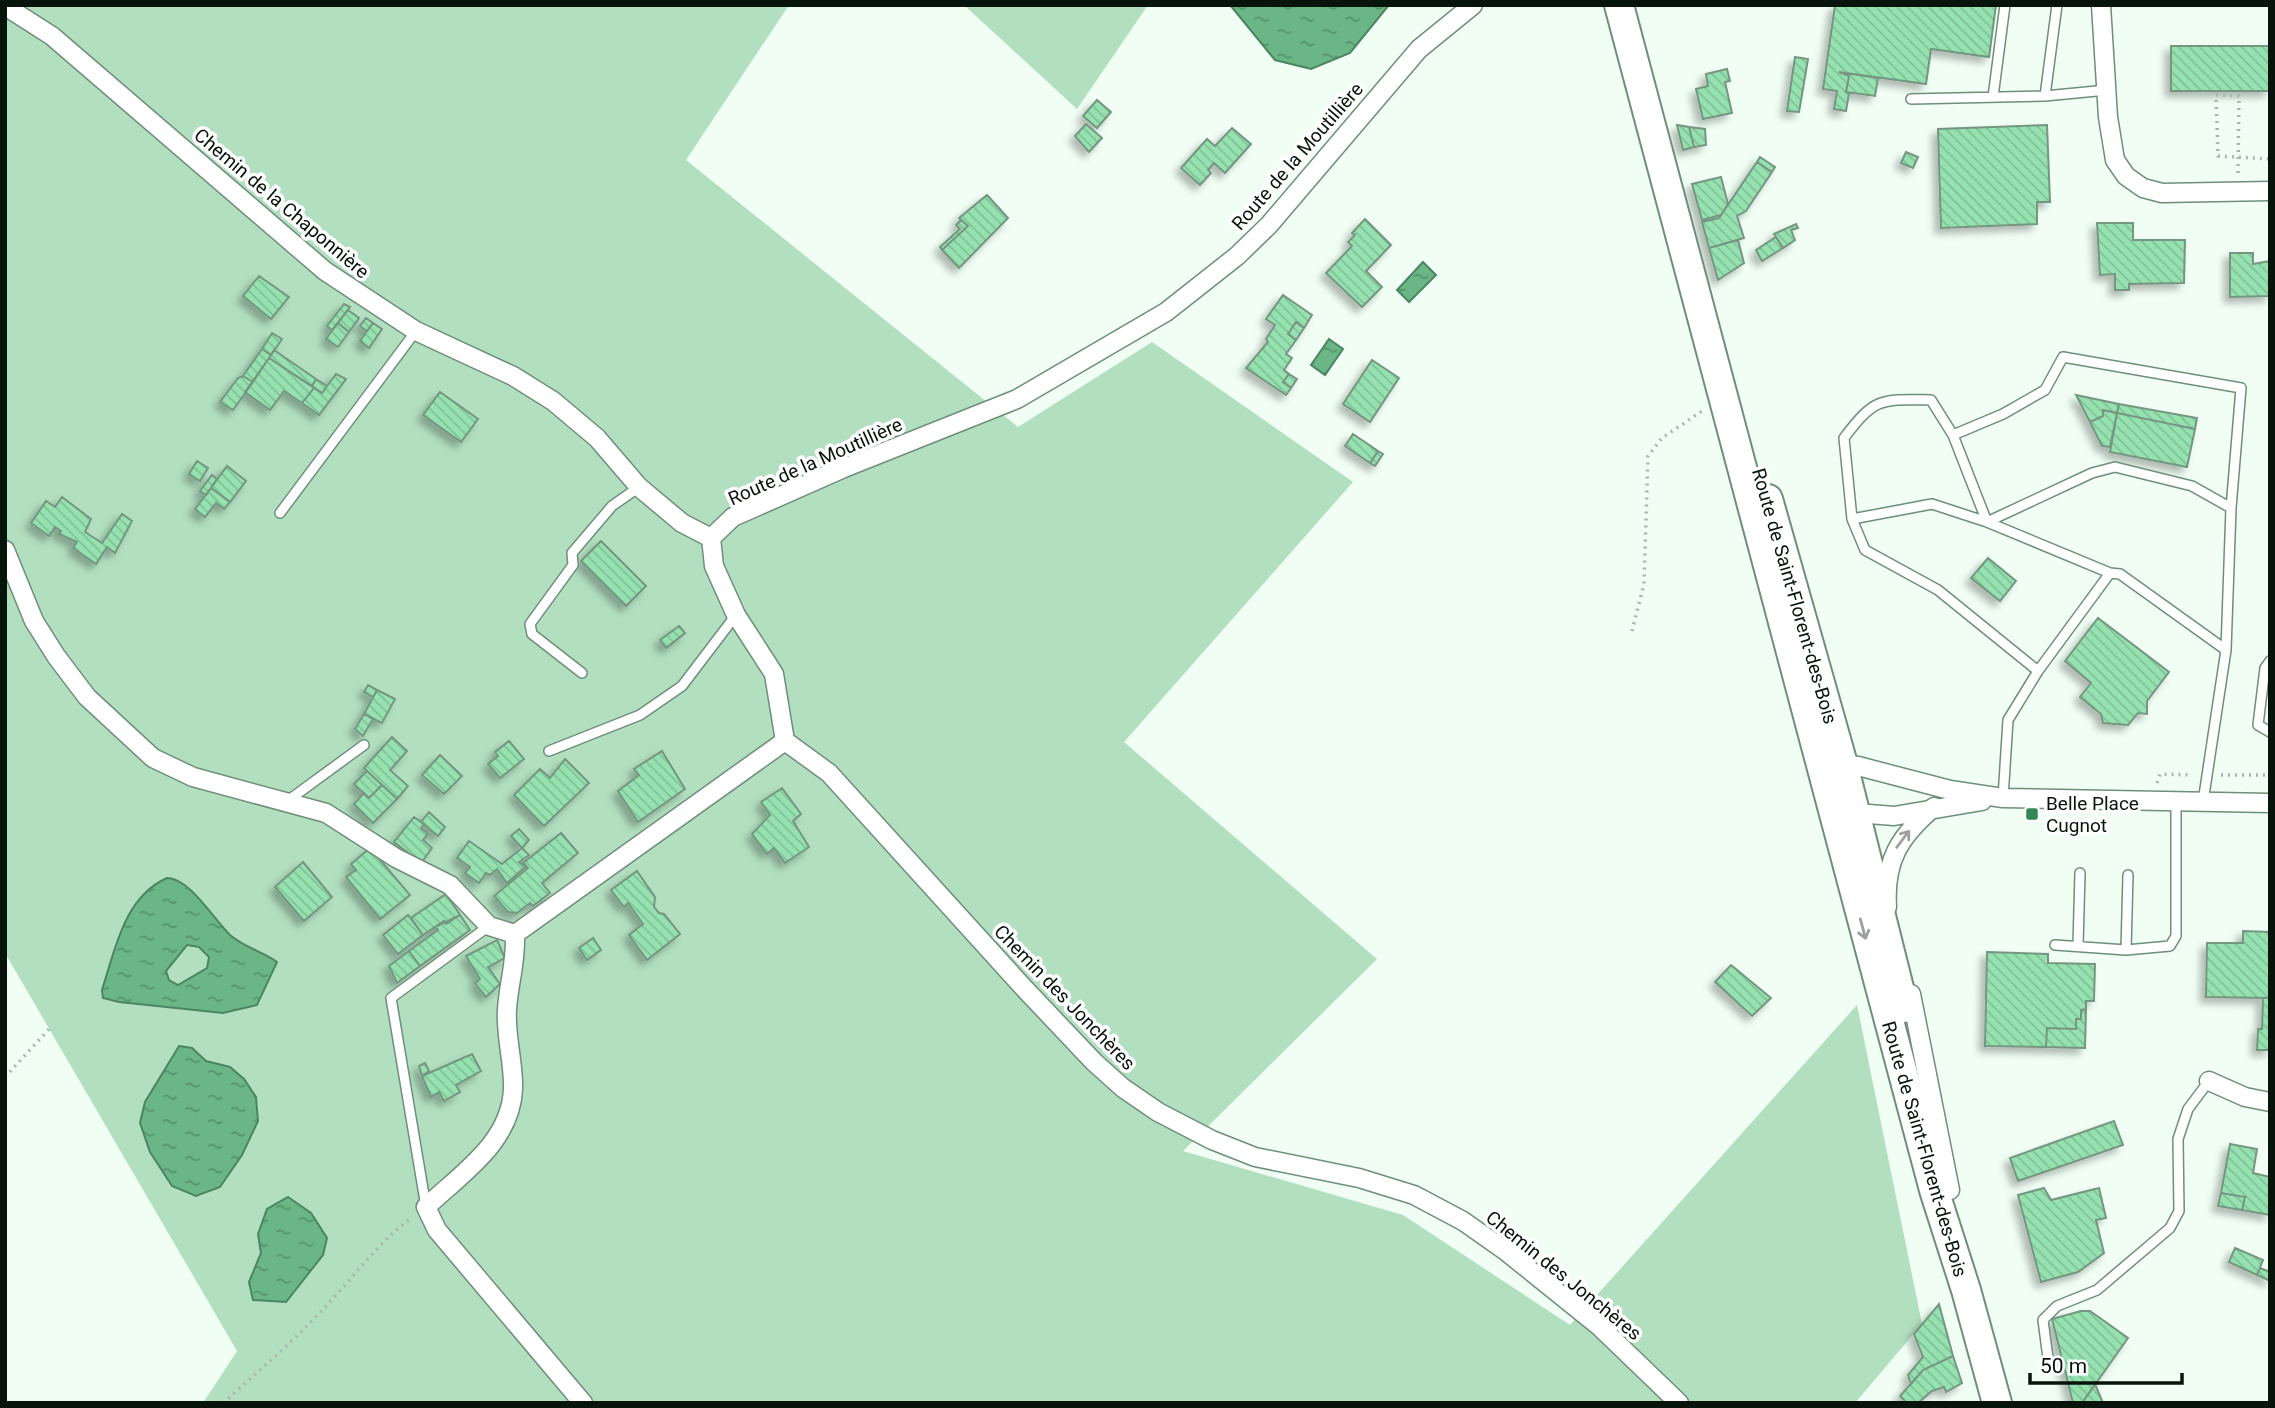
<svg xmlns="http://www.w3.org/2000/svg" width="2275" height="1408" viewBox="0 0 2275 1408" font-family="Roboto,sans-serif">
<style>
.grass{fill:#b2dfc0}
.water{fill:url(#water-ripples);stroke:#4c8561;stroke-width:2;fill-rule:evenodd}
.building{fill:url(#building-back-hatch);stroke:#759680;stroke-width:2;filter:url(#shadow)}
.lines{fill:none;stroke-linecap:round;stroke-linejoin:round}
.lane-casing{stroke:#6e8f79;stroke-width:12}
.street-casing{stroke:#6e8f79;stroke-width:21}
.primary-casing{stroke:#6e8f79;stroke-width:32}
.path{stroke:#a9b6ad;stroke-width:3.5;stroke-dasharray:2 5;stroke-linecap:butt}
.lane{stroke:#fff;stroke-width:9}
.street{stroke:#fff;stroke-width:18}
.primary{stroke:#fff;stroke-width:28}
.oneway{stroke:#9ca19e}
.poi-dot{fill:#338556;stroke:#fff;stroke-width:2.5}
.labels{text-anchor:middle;stroke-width:7;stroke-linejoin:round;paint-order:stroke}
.street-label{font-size:19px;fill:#07140c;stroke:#fff}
.poi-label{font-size:19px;fill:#07140c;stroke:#fff;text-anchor:start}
</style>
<defs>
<pattern id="water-ripples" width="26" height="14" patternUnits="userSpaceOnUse" patternTransform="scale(1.75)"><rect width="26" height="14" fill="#6ab686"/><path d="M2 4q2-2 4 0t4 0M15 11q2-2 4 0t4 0" fill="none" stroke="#55936c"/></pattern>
<pattern id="building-back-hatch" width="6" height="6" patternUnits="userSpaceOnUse" patternTransform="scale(1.75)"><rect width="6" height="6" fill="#95e2b0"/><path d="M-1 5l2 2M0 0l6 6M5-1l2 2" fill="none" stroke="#7fc196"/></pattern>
<filter id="shadow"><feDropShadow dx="-5.5" dy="5.5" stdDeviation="3.5" flood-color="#0004"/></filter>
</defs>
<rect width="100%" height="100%" fill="#f0fef4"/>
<path class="grass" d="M5 5H789L686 160 1018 427 1152 342 1353 482 1124 742 1377 959 1183 1151 1403 1215 1570 1325 1857 1005 1922 1324 1855 1403H203L237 1351 5 953Z
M964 5H1148L1077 109Z"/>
<path class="water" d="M1230 5H1389L1350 53 1311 69 1275 60Z
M1423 262 1436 275 1409 302 1397 290Z
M1329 339 1343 349 1325 375 1311 365Z
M167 878C190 878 214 920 230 935 245 948 262 951 277 962L257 1005 223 1013 119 1002 103 998 102 990C115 950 124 897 167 878ZM187 945 199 947 209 957 207 968 178 985 169 980 166 971Z
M179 1046 192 1048 206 1061 230 1067 244 1079 256 1097 258 1121 242 1155 220 1187 196 1196 172 1186 150 1152 140 1123 145 1102Z
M288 1197 311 1213 327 1238 323 1255 286 1302 253 1300 249 1282 261 1253 258 1234 267 1209Z"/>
<path class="building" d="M1835 5H1996L1989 57 1931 49 1926 84 1839 72 1849 76 1846 92 1849 93 1846 111 1834 109 1837 91 1823 89Z
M2171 46H2270V91H2171Z
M1795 57 1808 59 1799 112 1787 111Z
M1727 69 1730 81 1725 82 1732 113 1703 119 1696 89 1708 86 1706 74Z
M1839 72 1878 78 1875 96 1846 92 1849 76Z
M1097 100 1111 112 1097 128 1083 116Z
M1086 124 1102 138 1089 152 1075 136Z
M1677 125 1689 127 1694 147 1683 150Z
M2047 125 2050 202H2037V224L1941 228 1938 129Z
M1689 127 1705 129 1706 145 1694 147Z
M1232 128 1251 144 1225 173 1214 163 1208 170 1211 173 1200 185 1181 168 1207 139 1215 146Z
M1906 152 1918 157 1913 168 1901 163Z
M1760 157 1775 167 1772 172 1757 162Z
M1757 162 1772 172 1746 211 1737 216 1744 238 1709 248 1702 222 1719 218Z
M1721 177 1728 204 1721 215 1702 220 1692 184Z
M987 195 1008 218 959 268 942 250 968 226 959 218Z
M1365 219 1391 245 1366 271 1382 287 1362 307 1326 273 1352 246 1348 242 1355 235 1352 233Z
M961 220 968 226 942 250 940 247 960 229 956 225Z
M2097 223H2133V240H2185L2184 283 2129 284V290H2115V274L2100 275Z
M1796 224 1798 228 1791 230 1795 240 1783 248 1774 234Z
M1776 237 1783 248 1762 261 1756 250Z
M1738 240 1744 263 1718 280 1709 248Z
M2230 253H2253V264L2270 261V296L2230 297Z
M259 276 289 297 271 319 243 296Z
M1283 295 1312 315 1304 328 1296 322 1288 334 1296 340 1286 354 1292 358 1284 370 1289 374 1283 382 1291 388 1286 395 1246 368 1268 342 1266 339 1275 325 1266 319Z
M344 304 350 307 332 330 327 326Z
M348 310 359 318 349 332 338 323Z
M366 318 373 323 367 331 360 326Z
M1296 322 1304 328 1296 340 1288 334Z
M338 323 349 332 338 347 326 339Z
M373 323 382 329 369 348 360 341Z
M272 333 282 339 271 355 262 349Z
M262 349 271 355 253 382 243 376Z
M274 350 316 379 312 386 269 358Z
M269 358 314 388 302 403 284 391 270 410 245 392Z
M1372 360 1399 378 1370 422 1343 404Z
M336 374 346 379 319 415 302 403 314 388 322 393Z
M1289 374 1297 379 1291 388 1283 382Z
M243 376 253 382 233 410 220 402 238 378Z
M316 379 327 386 322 393 312 386Z
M440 392 478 419 461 442 423 415Z
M2076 395 2119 404 2117 413 2103 410V416L2090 422Z
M2119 404 2197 418 2195 429 2117 413Z
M2103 410 2117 413 2110 447 2102 446 2090 422 2103 416Z
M2117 413 2195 429 2187 467 2110 452Z
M1353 434 1378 451 1370 463 1345 446Z
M1378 451 1383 454 1375 466 1370 463Z
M197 461 208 468 200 481 189 474Z
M227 466 246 481 230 502 211 488Z
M212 475 217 479 206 495 200 491Z
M211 488 230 502 224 509 216 503 205 517 195 509Z
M62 497 91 519 85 532 102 543 122 514 132 521 115 553 107 547 96 564 73 548 77 542 59 534 61 531 55 527 49 536 31 523 46 501 55 507Z
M601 541 646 586 626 606 581 561Z
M1988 558 2016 581 2000 601 1971 578Z
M2098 618 2169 672 2147 701V714L2138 713 2128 725 2103 723 2101 714 2080 697 2091 683 2065 661Z
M679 626 685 633 666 648 660 640Z
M368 685 377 690 373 697 364 692Z
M377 690 395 699 382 723 364 714Z
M364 714 373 719 363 736 355 729Z
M392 737 407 751 390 770 408 786 397 799 364 768Z
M509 741 524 759 500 778 488 764 498 756 495 752Z
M662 751 685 789 638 822 618 791 639 775 634 769Z
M440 755 462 776 444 794 422 775Z
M565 759 589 783 544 826 514 795 540 769 550 778Z
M367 771 382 785 369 798 354 784Z
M382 785 397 799 373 823 354 804 364 793 369 798Z
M782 788 801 814 793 821 809 847 785 863 774 848 767 854 752 834 770 815 761 802Z
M429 812 445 827 438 836 421 822Z
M414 817 424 824 421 828 428 834 423 840 432 848 421 863 394 842Z
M519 829 529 840 522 848 511 836Z
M561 833 578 853 542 883 550 893 533 906 530 903 517 913 508 912 494 896 528 868 523 863Z
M469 841 502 864 522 848 529 855 519 862 525 867 507 883 497 869 490 875 486 873 479 883 465 873 470 867 457 858Z
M370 848 410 895 380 919 346 877 356 870 351 864Z
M303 862 332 897 304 921 275 887Z
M637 871 655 897 654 907 659 913 664 914 680 934 647 960 629 935 643 924 628 903 624 907 611 890Z
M446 894 460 915 446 924 444 921 423 935 411 918Z
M408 915 423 935 398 954 383 935Z
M460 915 470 930 420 966 409 951 438 930 435 927Z
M2243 931 2270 932V998L2206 997 2207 943H2243Z
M593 938 601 950 587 960 579 948Z
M497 940 505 958 488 967 500 984 486 997 475 983 480 979 466 956Z
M409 951 420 966 397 983 389 966Z
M1987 952 2048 954V963L2095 964 2094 1001H2086V1009L2081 1010V1019H2076V1029L2047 1028 2046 1047 1985 1046Z
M1731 965 1771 998 1752 1016 1715 982Z
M2263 998H2270V1050H2257L2258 1029H2262Z
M2086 1009 2085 1048 2046 1047 2047 1028 2076 1029V1019H2081V1010Z
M472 1054 481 1071 456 1085 460 1092 444 1101 439 1092 431 1097 422 1076Z
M425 1063 429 1071 422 1076 419 1066Z
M2114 1121 2123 1145 2018 1181 2010 1158Z
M2230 1144 2257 1149 2253 1173 2270 1177V1215L2242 1210 2245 1197 2221 1193Z
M2044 1188 2051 1200 2099 1188 2106 1218 2096 1220 2104 1253 2078 1272 2041 1282 2018 1195Z
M2221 1193 2245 1197 2242 1210 2218 1206Z
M2235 1248 2263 1260 2257 1275 2229 1262Z
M2260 1268 2270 1272V1281L2257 1275Z
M1939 1304 1953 1356 1923 1370 1911 1384 1908 1375 1923 1357 1914 1334Z
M2081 1311H2090L2128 1338 2082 1403H2073L2052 1319Z
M1953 1356 1962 1383 1946 1392 1944 1387 1932 1391 1918 1403H1907L1900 1396 1923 1370Z
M2095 1384 2103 1403H2082Z"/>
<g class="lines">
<defs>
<path id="lane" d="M2045 96 2107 90
M1993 97 2005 5
M1911 99 2045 96 2057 5
M1953 435 1931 400C1881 399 1875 397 1844 438L1852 519 1865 550 1938 590 2038 671
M280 513 416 331
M1852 519 1932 504 1987 522 2092 473 2115 467 2192 486 2231 508
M2270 661 2265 668 2258 725 2270 732
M582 673 532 634 530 624 573 565 572 553 612 506 639 487
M549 751 640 715 682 686 736 615
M2003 798 2008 720 2038 671 2110 573
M286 802 364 745
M2203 802 2226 650 2231 508 2241 388 2063 357 2045 390 2003 414 1953 435 1987 522 2110 573 2120 574 2226 650
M2055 945 2126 950 2170 946 2176 936V803
M2078 945 2080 873
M2126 950 2128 875
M426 1207 391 998 489 926
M2049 1366 2043 1320 2057 1306 2097 1290 2170 1228 2179 1211 2178 1139 2188 1109 2209 1081"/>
<path id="street" d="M2101 5 2108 117 2115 160 2126 176 2143 188 2162 193 2270 191
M5 6 52 36 325 271 416 331 513 376 553 401 597 438 639 487 682 523 711 538
M5 550 34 621 56 656 87 697 153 758 193 777 326 813 396 858 450 885 489 926 515 934
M785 741 829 773 1023 987 1094 1062 1123 1088 1158 1112 1212 1140 1255 1157 1359 1178 1414 1195 1463 1221 1507 1252 1599 1326 1679 1403
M1841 771 1843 764 1858 766 1950 790 2003 798 2270 803
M1850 807 1856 813 1894 816 1982 801
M1887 907C1884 860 1900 836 1934 807
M1911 994 1950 1190
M2209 1081 2245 1097 2270 1102
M583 1403 437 1230 426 1207C461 1174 511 1142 513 1089 514 1063 505 1035 507 1009 509 981 516 964 515 934L785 741 774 674 736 615 714 566 711 538 733 517 844 468 1017 399 1166 312 1237 256 1269 225 1419 49 1473 5"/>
<path id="primary" d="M1619 5 1934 1190 1966 1290 1997 1403
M1768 499 1843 764 1904 1008"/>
</defs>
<use href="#lane" class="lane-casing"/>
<use href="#street" class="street-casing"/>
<use href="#primary" class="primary-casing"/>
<path class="path" d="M2238 173 2239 96 2216 95 2218 156 2270 159
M1632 631 1644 584 1648 456 1662 438 1702 411
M2221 775H2270
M2157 783 2160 774 2192 775
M5 1077 52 1026
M223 1403C259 1371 296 1339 328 1304 355 1275 378 1243 410 1219"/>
<use href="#lane" class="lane"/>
<use href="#street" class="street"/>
<use href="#primary" class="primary"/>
</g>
<defs><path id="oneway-shaft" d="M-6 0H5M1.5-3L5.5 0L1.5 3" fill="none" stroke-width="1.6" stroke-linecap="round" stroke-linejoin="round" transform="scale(1.75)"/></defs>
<g class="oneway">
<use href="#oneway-shaft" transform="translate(1903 839) rotate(-53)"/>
<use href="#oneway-shaft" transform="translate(1863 929) rotate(75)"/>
</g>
<rect class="poi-dot" x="2025" y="807" width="14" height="14" rx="3.5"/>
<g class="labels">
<g class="street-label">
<text transform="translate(1297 156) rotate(-49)" y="7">Route de la Moutillière</text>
<text transform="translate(282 203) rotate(40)" y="7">Chemin de la Chaponnière</text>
<text transform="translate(815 461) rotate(-24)" y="7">Route de la Moutillière</text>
<text transform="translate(1795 596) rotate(74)" y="7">Route de Saint-Florent-des-Bois</text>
<text transform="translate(1065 997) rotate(46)" y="7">Chemin des Jonchères</text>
<text transform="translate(1925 1149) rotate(74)" y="7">Route de Saint-Florent-des-Bois</text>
<text transform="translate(1564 1275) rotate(39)" y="7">Chemin des Jonchères</text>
</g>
<g class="poi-label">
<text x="2046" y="810">Belle Place<tspan x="2046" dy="22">Cugnot</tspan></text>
</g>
</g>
<rect width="2275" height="1408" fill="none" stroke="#07140c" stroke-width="14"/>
<path d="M2030 1373v10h152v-10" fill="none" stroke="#07140c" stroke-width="3.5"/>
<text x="2040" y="1373" font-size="21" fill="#07140c" stroke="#ffffff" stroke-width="5" paint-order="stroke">50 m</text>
</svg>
